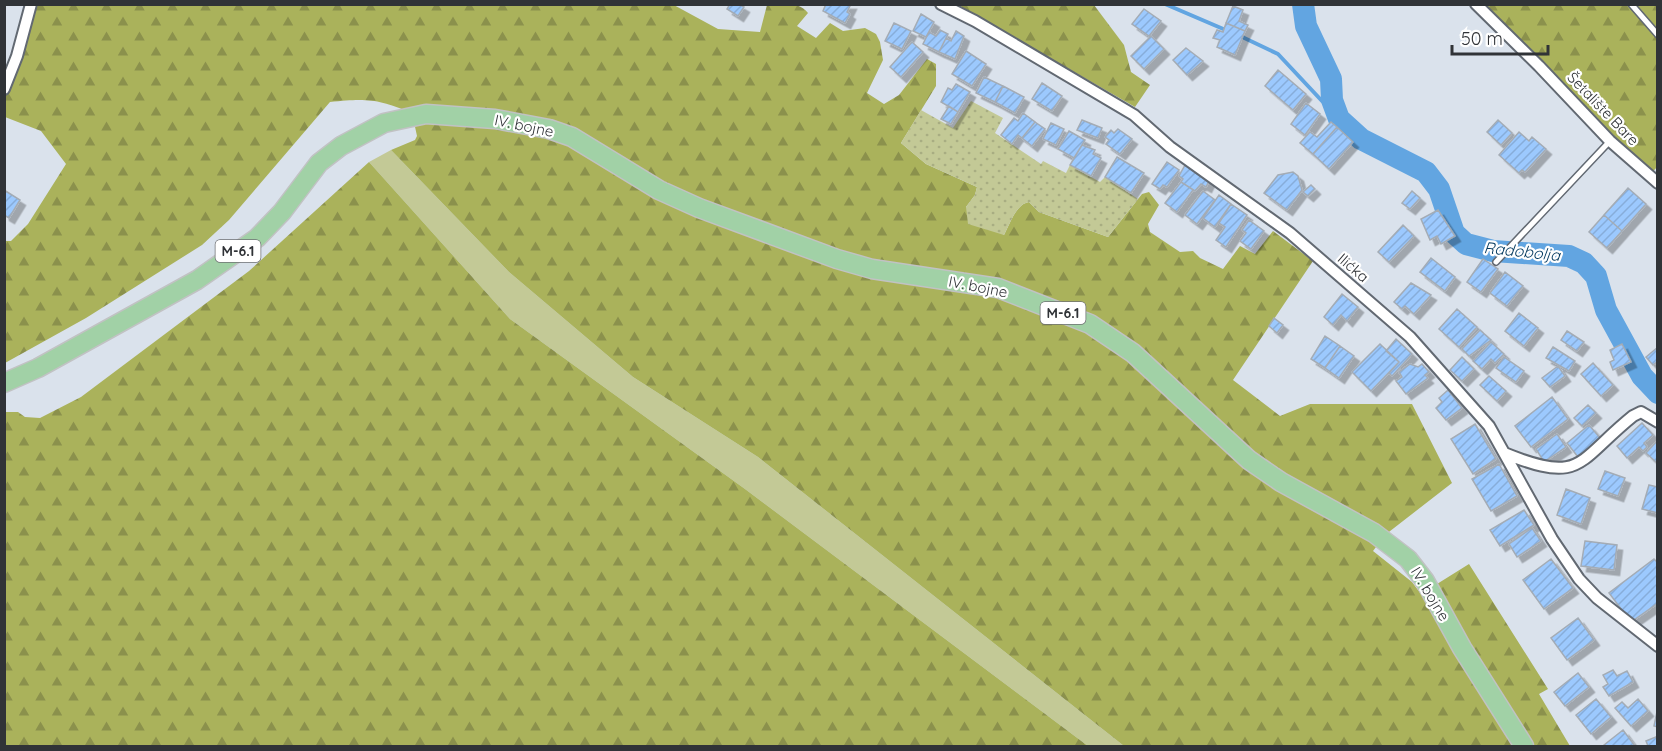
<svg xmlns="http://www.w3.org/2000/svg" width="1662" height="751" viewBox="0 0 1662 751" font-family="Quicksand,sans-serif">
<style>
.grass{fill:#c3c996}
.forest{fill:url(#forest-firs)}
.garden{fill:url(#garden-dots)}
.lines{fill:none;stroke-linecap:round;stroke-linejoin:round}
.stream{stroke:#62a5e1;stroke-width:4}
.river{stroke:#62a5e1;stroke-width:22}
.building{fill:url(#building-hatch);stroke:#a4acb5;stroke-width:1.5;filter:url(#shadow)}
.lane-casing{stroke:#626972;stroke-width:8}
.street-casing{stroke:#626972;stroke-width:14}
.primary-casing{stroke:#c1c2c3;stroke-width:21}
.lane{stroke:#fff;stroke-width:5}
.street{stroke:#fff;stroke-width:10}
.primary{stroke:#a1d1a6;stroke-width:18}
.labels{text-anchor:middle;stroke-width:4.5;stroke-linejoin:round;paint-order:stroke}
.shield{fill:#fff;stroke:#6e7073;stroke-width:1.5}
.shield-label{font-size:14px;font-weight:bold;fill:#303337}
.street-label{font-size:15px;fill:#303337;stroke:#fff}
.water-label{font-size:16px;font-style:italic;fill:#01375d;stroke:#fff}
</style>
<defs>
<pattern id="forest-firs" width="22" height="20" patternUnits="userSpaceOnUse" patternTransform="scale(1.5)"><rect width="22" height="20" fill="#aab25b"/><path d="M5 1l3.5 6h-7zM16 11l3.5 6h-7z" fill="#8b914c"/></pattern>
<pattern id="garden-dots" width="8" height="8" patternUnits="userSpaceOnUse" patternTransform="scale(1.5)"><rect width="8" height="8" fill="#c3c996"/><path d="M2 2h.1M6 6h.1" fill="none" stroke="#a8ad82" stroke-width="1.8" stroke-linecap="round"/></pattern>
<pattern id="building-hatch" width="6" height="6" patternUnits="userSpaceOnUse" patternTransform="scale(1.5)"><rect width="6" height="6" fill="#9cc9fe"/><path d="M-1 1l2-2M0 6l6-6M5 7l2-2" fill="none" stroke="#87adda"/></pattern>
<filter id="shadow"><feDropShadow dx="5.5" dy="5.5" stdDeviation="0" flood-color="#0004"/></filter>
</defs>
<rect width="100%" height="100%" fill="#dae2ec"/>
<path class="grass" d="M391 150 509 272 633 377 758 457 1124 746H1088L745 489 510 319 369 162Z"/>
<path class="forest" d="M672 4 718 29 760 32 767 5C781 5 798 0 808 13L797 26 816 38 830 23 843 31 865 28 876 34 880 42 883 60 867 93 884 104 899 95 927 59 936 64V86L901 143 926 164 977 187 975 195 966 207 1004 235C1010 224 1016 204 1029 202L1039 212 1108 237 1142 194 1149 192 1159 205 1148 224 1150 232 1180 252 1193 251 1200 258 1223 269 1240 246 1255 254 1273 231 1313 261 1233 380 1280 416 1310 404H1412L1452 483 1385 535 1373 551 1412 582 1421 594 1469 564 1548 689 1539 694 1570 746H1124L758 457 633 377 509 272 391 150 415 140 417 136 412 113C378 99 367 98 330 102L229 220 202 245 86 318 5 363V241H11L28 224 66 164 41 131 5 117 4 89 31 5Z
M958 5H1094L1124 45 1131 72 1150 85 1135 107Z
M1476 5H1657V167L1649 176Z
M369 162 510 319 745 489 1088 746H5V412H18L25 417 40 418 81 397 249 271Z"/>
<path class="garden" d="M971 101 1003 118 995 133 1041 164 1043 161 1066 173 1070 165 1100 182 1105 177 1138 199 1108 237 1039 212 1029 202C1016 204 1010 224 1004 235L968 224 966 207 975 195 977 187 926 164 901 143 921 110 953 128Z"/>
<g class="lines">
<path class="stream" d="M1165 4 1228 31
M1238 35 1278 54 1322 101 1336 112"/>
<path class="river" d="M1303 4 1306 26 1331 79 1332 100 1339 119 1361 139 1426 172 1439 189 1454 233 1466 244 1493 251 1569 256 1584 263 1596 276 1606 310 1642 376 1658 393"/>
</g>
<path class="building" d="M730 4H739L744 7 738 16 727 9Z
M826 4H851L847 12 850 14 845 23 823 11Z
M1233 6 1243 10 1239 21 1248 25 1245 31 1226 23Z
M1144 9 1161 21 1149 36 1132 24Z
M921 14 934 22 926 37 913 31Z
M894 23 911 31 902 49 885 41Z
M1226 23 1245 31 1235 55 1217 47 1220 40 1213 38 1217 30 1223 32Z
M940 30 948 34 939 52 923 44 929 32 936 36Z
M956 31 964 36 955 59 939 52 946 38 951 41Z
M1151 36 1164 49 1144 69 1131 56Z
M912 42 923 52 901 77 890 67Z
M1186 48 1203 61 1187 75 1173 60Z
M966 51 986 64 972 86 952 74Z
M1278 70 1306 94 1293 110 1265 86Z
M984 77 1003 86 995 102 976 93Z
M1042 83 1062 96 1052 111 1032 99Z
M956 84 970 92 958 112 941 102 948 88 952 90Z
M1003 86 1024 97 1015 113 995 102Z
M1306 103 1320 114 1305 135 1291 124Z
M949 106 958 112 951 124 941 119Z
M1023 113 1035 122 1022 138 1018 135 1012 144 1001 135 1014 118 1018 121Z
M1082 120 1102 128 1098 138 1077 130Z
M1498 120 1512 133 1501 145 1487 132Z
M1035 122 1045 129 1032 146 1022 138Z
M1331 122 1337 127 1313 154 1300 143 1310 132 1317 137Z
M1051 123 1064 129 1056 145 1043 139Z
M1337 127 1353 142 1329 169 1313 154Z
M1118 129 1132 139 1120 154 1106 144 1109 140 1105 137 1111 130 1114 133Z
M1069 131 1085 140 1074 158 1058 149Z
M1519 132 1529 141 1532 137 1546 149 1525 172 1522 170 1519 173 1499 155Z
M1082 145 1095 150 1093 154 1101 158 1091 176 1070 165Z
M1117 157 1144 173 1131 193 1105 177Z
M1167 162 1179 170 1167 187 1163 185 1160 189 1152 184Z
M1185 165 1209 181 1206 187 1201 184 1195 191 1181 182 1183 179 1179 176Z
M1293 172 1298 176 1302 190 1287 210 1264 193 1278 175Z
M1181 182 1193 190 1177 212 1165 203Z
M1311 185 1315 189 1308 196 1303 192Z
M1628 188 1646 204 1622 231 1604 215Z
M4 190 20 200 9 218 4 215Z
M1203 191 1215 200 1197 224 1185 215Z
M1412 191 1420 198 1410 209 1402 203Z
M1219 195 1231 204 1215 227 1203 218Z
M1231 204 1247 215 1226 247 1216 240 1225 227 1219 223Z
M1438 210 1455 236 1441 244 1437 236 1430 240 1421 219Z
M1604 215 1622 231 1607 248 1589 232Z
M1249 220 1264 231 1251 249 1240 241 1246 233 1242 230Z
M1403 225 1414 236 1389 262 1378 252Z
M1431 258 1455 277 1445 291 1420 272Z
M1483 259 1498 269 1481 292 1467 282Z
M1505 272 1523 286 1507 306 1490 293Z
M1411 283 1431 295 1414 314 1405 306 1402 309 1394 302Z
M1342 294 1358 307 1347 321 1341 315 1333 325 1324 317Z
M1457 309 1477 327 1459 347 1439 329Z
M1519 313 1538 328 1524 346 1505 331Z
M1274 318 1283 325 1277 333 1269 326Z
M1480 330 1491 340 1469 356 1462 349Z
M1567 331 1584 342 1577 351 1561 340Z
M1325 336 1340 346 1325 368 1311 359Z
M1396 339 1412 354 1392 376 1389 373 1399 362 1386 351Z
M1491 342 1504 354 1495 363 1491 359 1482 369 1473 361Z
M1380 344 1399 362 1371 391 1352 372Z
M1622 344 1631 362 1613 370 1610 362 1614 360 1610 350Z
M1340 346 1354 356 1339 378 1325 368Z
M1553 347 1575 361 1569 371 1546 358Z
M1658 347V361L1653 365 1646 357Z
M1462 357 1474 369 1462 381 1450 370Z
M1504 357 1524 371 1516 382 1496 368Z
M1593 363 1613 385 1601 396 1581 374Z
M1410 364 1418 367 1422 364 1429 372 1425 375 1428 378 1406 394 1396 381 1402 377 1399 372Z
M1558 366 1565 376 1550 387 1542 378Z
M1489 376 1506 391 1497 401 1480 385Z
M1448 390 1462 408 1446 420 1436 408 1442 402 1439 398Z
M1552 397 1568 419 1531 447 1515 426Z
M1588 405 1596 413 1582 426 1574 418Z
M1642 423 1653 435 1644 443 1647 447 1643 451 1639 447 1627 458 1617 446Z
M1475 424 1496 459 1473 474 1451 439Z
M1589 425 1601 439 1578 457 1567 443Z
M1557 434 1566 447 1544 462 1536 449Z
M1658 440V460L1656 462 1646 453Z
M1499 464 1517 496 1491 511 1472 479Z
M1605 471 1625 478 1618 496 1598 489Z
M1649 485 1658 487V513L1642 509Z
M1566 489 1590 498 1581 524 1557 515Z
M1524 510 1534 525 1500 546 1490 530Z
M1532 528 1541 541 1517 557 1509 544Z
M1585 541 1617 545 1614 570 1581 566Z
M1551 559 1573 588 1544 609 1523 580Z
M1654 559 1658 563V603L1631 622 1609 593Z
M1578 618 1594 640 1567 660 1551 638Z
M1613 670 1617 676 1627 671 1633 682 1609 696 1603 687 1608 684 1603 675Z
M1578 673 1589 687 1565 706 1554 692Z
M1596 699 1611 717 1591 734 1576 715Z
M1638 699 1648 711 1631 726 1615 708 1622 702 1628 708Z
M1658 707V727L1654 726Z
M1623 730 1635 746H1605L1604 745Z
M1658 736V746H1648L1646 741Z"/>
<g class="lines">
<defs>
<path id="lane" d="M1631 4 1658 35
M1496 262 1610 141"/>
<path id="street" d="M941 4 975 21 1134 115 1170 147 1290 233 1410 337 1489 426 1552 539 1579 579 1597 598 1658 646
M1476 4 1539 66 1610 141 1658 183
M4 89 17 56 31 4
M1504 453C1583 485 1576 462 1633 416L1641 412 1658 422"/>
<path id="primary" d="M4 383 38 368 197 280 257 238 282 212 319 163 341 146 384 123 426 114 495 119 549 129 572 137 659 190 699 208 837 259 872 269 998 288 1090 324 1133 353 1249 460 1281 482 1374 533 1408 559 1425 581 1462 648 1524 746"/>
</defs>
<use href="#lane" class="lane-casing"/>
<use href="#street" class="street-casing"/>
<use href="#primary" class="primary-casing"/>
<use href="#lane" class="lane"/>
<use href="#street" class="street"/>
<use href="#primary" class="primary"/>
</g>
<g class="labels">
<g class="shield">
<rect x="215.5" y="240" width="45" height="22" rx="4.5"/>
<rect x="1040.5" y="302" width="45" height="22" rx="4.5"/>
</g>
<g class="shield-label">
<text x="238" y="256">M-6.1</text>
<text x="1063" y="318">M-6.1</text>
</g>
<g class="street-label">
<text transform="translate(1603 109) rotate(46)" y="5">Šetalište Bare</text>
<text transform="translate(524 126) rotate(12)" y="5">IV. bojne</text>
<text transform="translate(1353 268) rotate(41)" y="5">Ilićka</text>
<text transform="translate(978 287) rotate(11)" y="5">IV. bojne</text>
<text transform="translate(1430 594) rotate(59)" y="5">IV. bojne</text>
</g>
<g class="water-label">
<text transform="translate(1522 251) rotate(6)" y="6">Radobolja</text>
</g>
</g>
<rect width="1662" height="751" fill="none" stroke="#303337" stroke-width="12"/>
<path d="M1452 45v9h96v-9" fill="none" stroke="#303337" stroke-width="3"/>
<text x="1461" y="45" font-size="18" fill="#303337" stroke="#ffffff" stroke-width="4.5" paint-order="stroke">50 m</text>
</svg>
